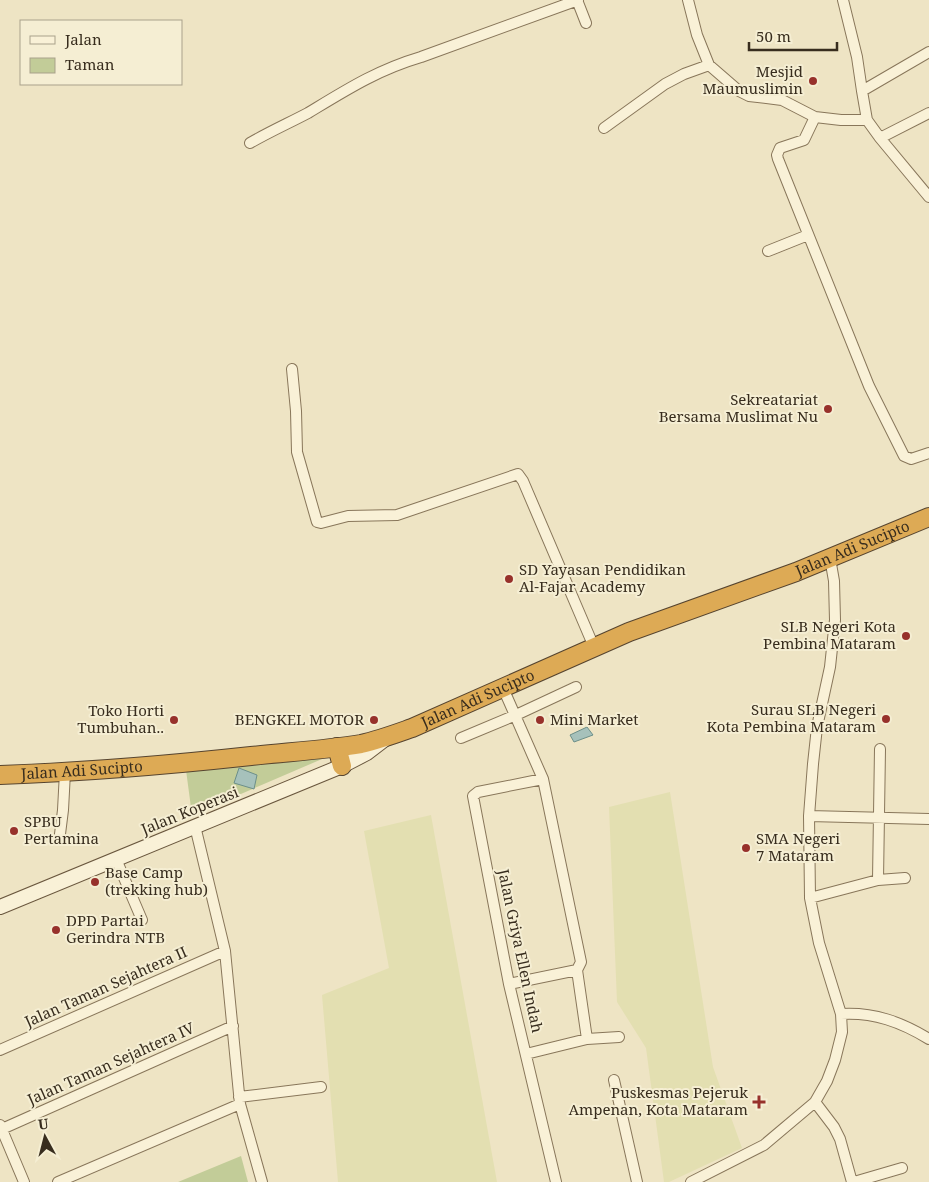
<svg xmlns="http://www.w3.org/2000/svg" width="929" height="1182" viewBox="0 0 929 1182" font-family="'Noto Serif',serif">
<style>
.farmland{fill:#e3dfb1}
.green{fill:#c2cc98}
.water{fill:#a6c1bb;stroke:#6c8f89}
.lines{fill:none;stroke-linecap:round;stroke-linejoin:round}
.street-casing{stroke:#88765a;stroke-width:12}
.secondary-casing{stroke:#6a573e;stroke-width:16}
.highway-casing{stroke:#56442f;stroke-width:20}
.street{stroke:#f9f1d7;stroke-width:10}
.secondary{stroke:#f9f1d7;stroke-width:14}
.highway{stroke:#da5;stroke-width:18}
.poi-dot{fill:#97312b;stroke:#f5eed3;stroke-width:2}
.labels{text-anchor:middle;stroke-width:4;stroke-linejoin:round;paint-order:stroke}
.poi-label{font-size:15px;fill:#382d1e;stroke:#f5eed3;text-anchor:end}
.street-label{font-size:15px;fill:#382d1e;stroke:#f5eed3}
</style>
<rect width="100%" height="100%" fill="#eee4c4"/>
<path class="farmland" d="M670 792 713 1067 742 1148 669 1182H664L646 1048 617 1002 609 807Z
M431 815 497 1182H338L322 995 389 968 364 831Z"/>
<path class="green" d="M336 753 192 815 186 770Z
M241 1156 248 1182H178Z"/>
<path class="water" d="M587 727 593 735 574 742 570 735Z
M239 768 257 775 254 789 234 783Z"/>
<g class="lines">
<defs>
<path id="street" d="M577 0 586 23
M688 0 697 35 709 65 739 91 749 96 782 100 815 117 841 120H867L880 138 929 197
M843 0 857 57 862 91
M815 117 804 140 780 148 777 155 778 159 869 386 904 456 911 459 929 453
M867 120 862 91 929 52
M604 128 665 84 684 74 709 65
M880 138 929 113
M250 143C269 132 289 123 308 113 346 90 377 70 421 57L578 0
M768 251 808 235
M292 369 296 411 297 452 317 522 321 523 348 516 397 515 518 474 523 481 594 647
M503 688 543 779 581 962 577 970
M461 738 516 715 576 687
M543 779 478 792 473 796 509 984 556 1182
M809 816 929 819
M195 826 225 951 240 1104 262 1182
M60 834 63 810 65 772
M116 859 142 920
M878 880 880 749
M810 898 878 880 905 878
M577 970 587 1039
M509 984 577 970
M841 1014C874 1012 901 1022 929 1039
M0 1050 225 951
M526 1054 587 1039 619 1037
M614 1080 637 1182
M239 1097 321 1087
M815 1102 834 1127 840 1139 852 1182
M0 1125 24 1182
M2 1129 233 1026
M58 1182 240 1104
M691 1182 764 1145 815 1102 827 1081 835 1060 842 1032 841 1014 819 943 810 898 809 816 813 764 817 727 830 667 835 620 834 581 830 558
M854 1182 902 1168"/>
<path id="secondary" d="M0 907 342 766 367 753 384 740"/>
<g id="highway">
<path d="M337 747 342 766"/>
<path id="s1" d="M0 775C84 772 168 765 251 756 288 752 325 750 361 744 379 740 395 734 412 728L629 632 796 572 929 517"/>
</g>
</defs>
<use href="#street" class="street-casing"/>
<use href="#secondary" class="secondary-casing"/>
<use href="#highway" class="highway-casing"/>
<use href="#street" class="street"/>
<use href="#secondary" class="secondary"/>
<use href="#highway" class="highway"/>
</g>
<g class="poi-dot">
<circle cx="813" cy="81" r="5"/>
<circle cx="828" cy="409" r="5"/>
<circle cx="509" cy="579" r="5"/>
<circle cx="906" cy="636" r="5"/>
<circle cx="886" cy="719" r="5"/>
<circle cx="174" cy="720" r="5"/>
<circle cx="374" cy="720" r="5"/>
<circle cx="540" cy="720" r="5"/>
<circle cx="14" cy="831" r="5"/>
<circle cx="746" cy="848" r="5"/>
<circle cx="95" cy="882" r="5"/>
<circle cx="56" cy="930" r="5"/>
<path d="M756.5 1094.5h5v5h5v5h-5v5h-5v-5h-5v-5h5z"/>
</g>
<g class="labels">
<g class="poi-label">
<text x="803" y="77">Mesjid<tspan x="803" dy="17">Maumuslimin</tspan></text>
<text x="818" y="405">Sekreatariat<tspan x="818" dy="17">Bersama Muslimat Nu</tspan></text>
<text x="519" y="575" text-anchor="start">SD Yayasan Pendidikan<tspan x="519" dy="17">Al-Fajar Academy</tspan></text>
<text x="896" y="632">SLB Negeri Kota<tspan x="896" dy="17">Pembina Mataram</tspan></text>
<text x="876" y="715">Surau SLB Negeri<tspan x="876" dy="17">Kota Pembina Mataram</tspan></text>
<text x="164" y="716">Toko Horti<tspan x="164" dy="17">Tumbuhan..</tspan></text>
<text x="364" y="725">BENGKEL MOTOR</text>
<text x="550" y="725" text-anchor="start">Mini Market</text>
<text x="24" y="827" text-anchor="start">SPBU<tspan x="24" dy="17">Pertamina</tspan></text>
<text x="756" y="844" text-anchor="start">SMA Negeri<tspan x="756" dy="17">7 Mataram</tspan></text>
<text x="105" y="878" text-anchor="start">Base Camp<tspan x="105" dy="17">(trekking hub)</tspan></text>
<text x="66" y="926" text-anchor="start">DPD Partai<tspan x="66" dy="17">Gerindra NTB</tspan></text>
<text x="748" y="1098">Puskesmas Pejeruk<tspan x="748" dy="17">Ampenan, Kota Mataram</tspan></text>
</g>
<g class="street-label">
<text dy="5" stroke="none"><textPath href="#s1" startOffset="892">Jalan Adi Sucipto</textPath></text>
<text dy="5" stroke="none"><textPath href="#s1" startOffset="488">Jalan Adi Sucipto</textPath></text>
<text dy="5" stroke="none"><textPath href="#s1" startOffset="82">Jalan Adi Sucipto</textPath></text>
<text transform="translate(190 811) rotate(-22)" y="5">Jalan Koperasi</text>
<text transform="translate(520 951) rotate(78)" y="5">Jalan Griya Ellen Indah</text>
<text transform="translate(106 987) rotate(-24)" y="5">Jalan Taman Sejahtera II</text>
<text transform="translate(111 1064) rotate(-24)" y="5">Jalan Taman Sejahtera IV</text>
</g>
</g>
<rect x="20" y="20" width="162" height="65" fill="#f5eed3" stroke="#a9a18b"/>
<rect x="30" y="36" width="25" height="8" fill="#f9f1d7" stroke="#a9a18b"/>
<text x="65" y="45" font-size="15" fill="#382d1e">Jalan</text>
<rect x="30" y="58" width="25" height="15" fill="#c2cc98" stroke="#a9a18b"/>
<text x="65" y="70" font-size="15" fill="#382d1e">Taman</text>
<g transform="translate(45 1137) rotate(353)" stroke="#f5eed3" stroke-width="4" paint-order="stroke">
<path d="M0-4L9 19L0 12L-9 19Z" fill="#382d1e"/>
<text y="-8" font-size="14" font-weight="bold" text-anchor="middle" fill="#382d1e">U</text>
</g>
<path d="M749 42v8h88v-8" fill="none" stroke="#382d1e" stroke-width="2.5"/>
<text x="756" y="42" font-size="15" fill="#382d1e" stroke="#f5eed3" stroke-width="4" paint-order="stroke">50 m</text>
</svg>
